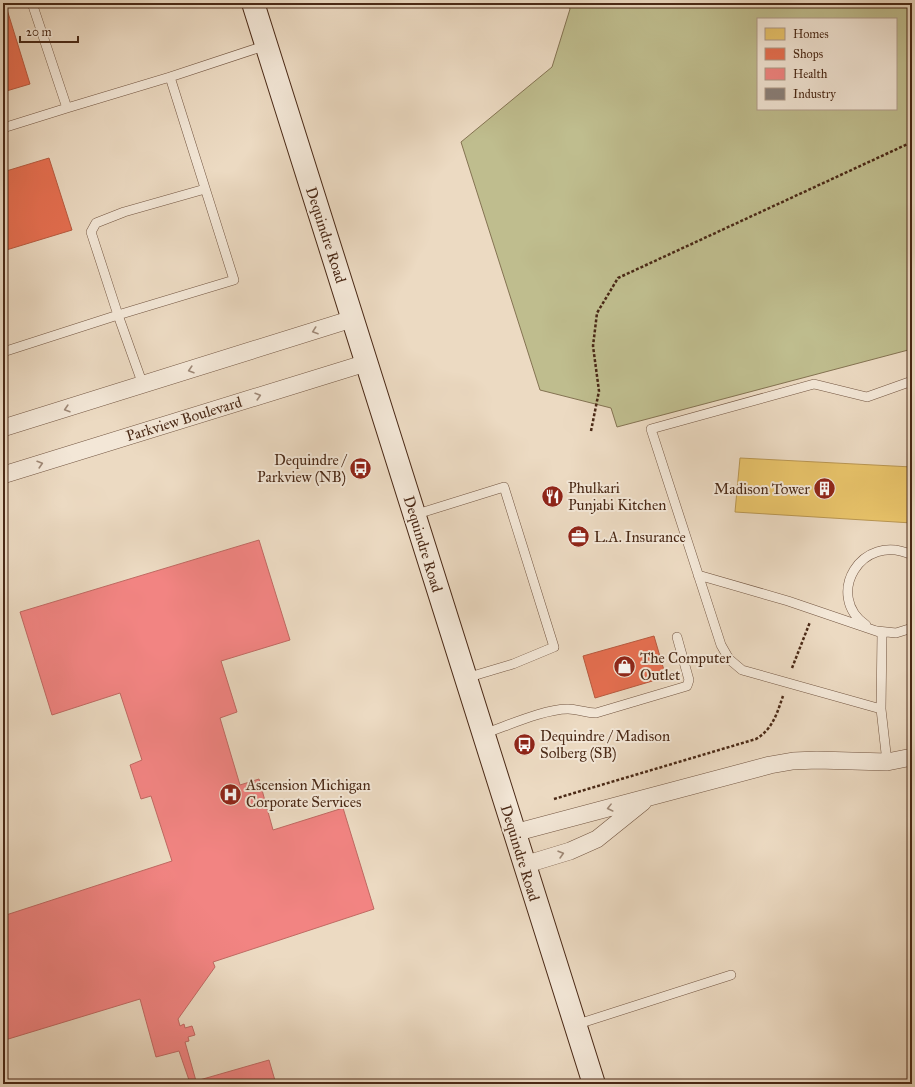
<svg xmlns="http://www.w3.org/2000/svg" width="915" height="1087" viewBox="0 0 915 1087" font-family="'IM FELL Great Primer',serif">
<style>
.green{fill:#bfbd8e;stroke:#847352;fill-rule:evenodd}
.homes{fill:#e9c46a;stroke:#b99651}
.shops{fill:#e76f51;stroke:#b85a3f}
.health{fill:#f28482;stroke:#c06962}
.industry{fill:#8a817c;stroke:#77675d}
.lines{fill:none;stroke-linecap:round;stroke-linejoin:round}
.service-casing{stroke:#725541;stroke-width:10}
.minor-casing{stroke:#725541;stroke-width:18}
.secondary-casing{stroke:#4a2916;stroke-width:24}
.path{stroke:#4a2916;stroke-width:2.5;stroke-dasharray:3 2;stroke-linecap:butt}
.service{stroke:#f3e7d7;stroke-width:9}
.minor{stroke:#f3e7d7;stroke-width:17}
.secondary{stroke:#f3e7d7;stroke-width:22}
.oneway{stroke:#9e8876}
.labels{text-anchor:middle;stroke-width:4;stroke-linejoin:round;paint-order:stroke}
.street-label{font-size:15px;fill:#4a2916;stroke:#f3e7d7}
.poi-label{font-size:15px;fill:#4a2916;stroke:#f3e7d7;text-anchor:start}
</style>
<rect width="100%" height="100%" fill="#ecdac2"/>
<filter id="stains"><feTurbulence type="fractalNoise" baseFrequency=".005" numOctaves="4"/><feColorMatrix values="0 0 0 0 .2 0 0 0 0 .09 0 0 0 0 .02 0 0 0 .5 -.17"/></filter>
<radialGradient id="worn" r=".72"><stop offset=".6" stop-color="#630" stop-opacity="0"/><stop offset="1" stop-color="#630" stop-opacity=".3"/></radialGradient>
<path class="green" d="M568 3H912V349L617 427 611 408 540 390 461 142 552 67 570 9ZM758 19H896V109H758Z"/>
<path class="homes" d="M740 458 912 467V523L735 512Z"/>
<path class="shops" d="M3 3H5L30 84 3 92Z
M49 158 72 230 3 251V172Z
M654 636 666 677 595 698 583 656Z"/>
<path class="health" d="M259 540 290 640 221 661 237 712 220 718 240 785 259 779 273 830 343 808 374 909 213 962 215 967 178 1019 180 1026 184 1024 185 1028 192 1026 195 1035 188 1037 189 1041 185 1042 196 1081 269 1060 276 1084H188L190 1083 179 1051 156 1057 140 999 5 1040 3 1032V916L172 861 151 796 141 799 130 765 142 760 120 693 52 715 20 612Z"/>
<path class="industry" d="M912 838V853L908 840Z"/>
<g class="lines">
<defs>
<path id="service" d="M32 3 67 108 170 77 234 280 118 315 91 232 96 223 124 212 205 189
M170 77 267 45
M3 128 67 108
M3 352 118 315 143 385
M414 515 504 487 554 647 513 664 466 678
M698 575 788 601 882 633 881 709
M866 625C824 596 861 531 912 555
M877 631 896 633 912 628
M483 734C507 726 544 709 568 709 577 709 586 713 596 713L687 686 689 680 677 637
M887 762 881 709 742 670 729 659 721 645 651 429 814 384 867 397 912 381
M575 1025 731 975"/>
<path id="minor" d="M3 428 352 319
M3 475 366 363
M514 833 770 765 793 761 817 760 887 762 912 757
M524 865 570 851 597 839 643 802"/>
<path id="secondary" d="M253 3 594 1084"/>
</defs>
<use href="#service" class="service-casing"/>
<use href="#minor" class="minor-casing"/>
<use href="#secondary" class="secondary-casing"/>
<path class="path" d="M591 431 599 391 593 346 597 313 618 278 912 142
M792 668 810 622
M554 799 756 739C773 729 777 713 783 696"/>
<use href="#service" class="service"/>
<use href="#minor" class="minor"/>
<use href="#secondary" class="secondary"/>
</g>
<defs><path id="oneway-chevron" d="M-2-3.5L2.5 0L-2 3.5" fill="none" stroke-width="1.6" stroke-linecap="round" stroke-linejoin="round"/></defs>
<g class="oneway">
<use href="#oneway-chevron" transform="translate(315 331) rotate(161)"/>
<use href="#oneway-chevron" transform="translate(191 370) rotate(163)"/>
<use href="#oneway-chevron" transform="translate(258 396) rotate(-17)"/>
<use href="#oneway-chevron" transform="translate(67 409) rotate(163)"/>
<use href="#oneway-chevron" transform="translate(40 464) rotate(-17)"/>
<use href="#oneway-chevron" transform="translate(610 808) rotate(166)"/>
<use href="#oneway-chevron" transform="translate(561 854) rotate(-16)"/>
</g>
<defs>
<symbol id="bus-disc" viewBox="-11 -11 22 22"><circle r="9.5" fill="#8f2418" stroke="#f3e7d7"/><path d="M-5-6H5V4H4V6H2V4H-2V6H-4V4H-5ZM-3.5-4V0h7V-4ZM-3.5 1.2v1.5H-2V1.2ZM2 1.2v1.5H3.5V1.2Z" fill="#fff"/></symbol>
<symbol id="building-disc" viewBox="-11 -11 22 22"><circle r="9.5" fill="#8f2418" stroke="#f3e7d7"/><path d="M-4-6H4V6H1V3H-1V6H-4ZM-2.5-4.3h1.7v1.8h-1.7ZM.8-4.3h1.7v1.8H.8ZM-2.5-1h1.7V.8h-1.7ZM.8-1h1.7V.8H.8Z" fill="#fff"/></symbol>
<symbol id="restaurant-disc" viewBox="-11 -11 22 22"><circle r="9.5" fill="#8f2418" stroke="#f3e7d7"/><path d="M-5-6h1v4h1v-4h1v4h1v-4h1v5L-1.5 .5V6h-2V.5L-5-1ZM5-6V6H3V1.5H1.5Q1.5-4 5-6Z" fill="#fff"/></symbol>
<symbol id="office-disc" viewBox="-11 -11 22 22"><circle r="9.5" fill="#8f2418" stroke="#f3e7d7"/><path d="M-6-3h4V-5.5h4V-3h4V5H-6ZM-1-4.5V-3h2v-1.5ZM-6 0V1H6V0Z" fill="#fff"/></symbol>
<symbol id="shop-disc" viewBox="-11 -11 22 22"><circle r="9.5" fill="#8f2418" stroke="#f3e7d7"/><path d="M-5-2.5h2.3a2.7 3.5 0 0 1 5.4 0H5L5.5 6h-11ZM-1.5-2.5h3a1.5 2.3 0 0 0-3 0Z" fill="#fff"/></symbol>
<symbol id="hospital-disc" viewBox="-11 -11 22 22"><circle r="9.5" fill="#8f2418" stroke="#f3e7d7"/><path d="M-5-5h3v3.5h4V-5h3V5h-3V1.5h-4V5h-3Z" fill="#fff"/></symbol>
</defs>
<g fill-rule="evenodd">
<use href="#bus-disc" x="348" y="456" width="25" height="25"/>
<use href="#building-disc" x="812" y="476" width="25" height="25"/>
<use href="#restaurant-disc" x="540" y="484" width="25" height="25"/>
<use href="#office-disc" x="566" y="524" width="25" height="25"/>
<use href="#shop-disc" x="612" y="654" width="25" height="25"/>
<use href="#bus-disc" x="512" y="732" width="25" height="25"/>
<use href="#hospital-disc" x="218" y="782" width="25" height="25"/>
</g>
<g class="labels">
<g class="street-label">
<text transform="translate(326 235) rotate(72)" y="5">Dequindre Road</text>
<text transform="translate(184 419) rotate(-17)" y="5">Parkview Boulevard</text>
<text transform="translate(423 544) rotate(73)" y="5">Dequindre Road</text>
<text transform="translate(520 853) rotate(73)" y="5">Dequindre Road</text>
</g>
<g class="poi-label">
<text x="346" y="465" text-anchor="end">Dequindre /<tspan x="346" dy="17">Parkview (NB)</tspan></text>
<text x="568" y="493">Phulkari<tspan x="568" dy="17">Punjabi Kitchen</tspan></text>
<text x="810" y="494" text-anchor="end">Madison Tower</text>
<text x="594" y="542">L.A. Insurance</text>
<text x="640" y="663">The Computer<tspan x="640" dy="17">Outlet</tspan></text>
<text x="540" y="741">Dequindre / Madison<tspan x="540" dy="17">Solberg (SB)</tspan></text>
<text x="246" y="790">Ascension Michigan<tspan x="246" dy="17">Corporate Services</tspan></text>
</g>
</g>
<rect width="915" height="1087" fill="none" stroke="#ecdac2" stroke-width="16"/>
<rect x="4" y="4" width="907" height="1079" fill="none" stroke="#4a2916" stroke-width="2"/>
<rect x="8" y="8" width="899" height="1071" fill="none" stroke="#4a2916"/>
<rect x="757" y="18" width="140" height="92" fill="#f3e7d7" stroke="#af9b8a"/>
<rect x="765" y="28" width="20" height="12" fill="#e9c46a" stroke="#af9b8a"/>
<text x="793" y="38" font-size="12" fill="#4a2916">Homes</text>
<rect x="765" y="48" width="20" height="12" fill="#e76f51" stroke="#af9b8a"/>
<text x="793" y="58" font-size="12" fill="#4a2916">Shops</text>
<rect x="765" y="68" width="20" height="12" fill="#f28482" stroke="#af9b8a"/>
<text x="793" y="78" font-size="12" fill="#4a2916">Health</text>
<rect x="765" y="88" width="20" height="12" fill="#8a817c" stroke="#af9b8a"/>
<text x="793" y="98" font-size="12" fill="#4a2916">Industry</text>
<path d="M20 36v6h58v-6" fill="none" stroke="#4a2916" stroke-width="2"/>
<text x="26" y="36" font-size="12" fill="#4a2916" stroke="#f3e7d7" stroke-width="3" paint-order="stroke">20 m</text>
<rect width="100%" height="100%" filter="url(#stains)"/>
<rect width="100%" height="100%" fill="url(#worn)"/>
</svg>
